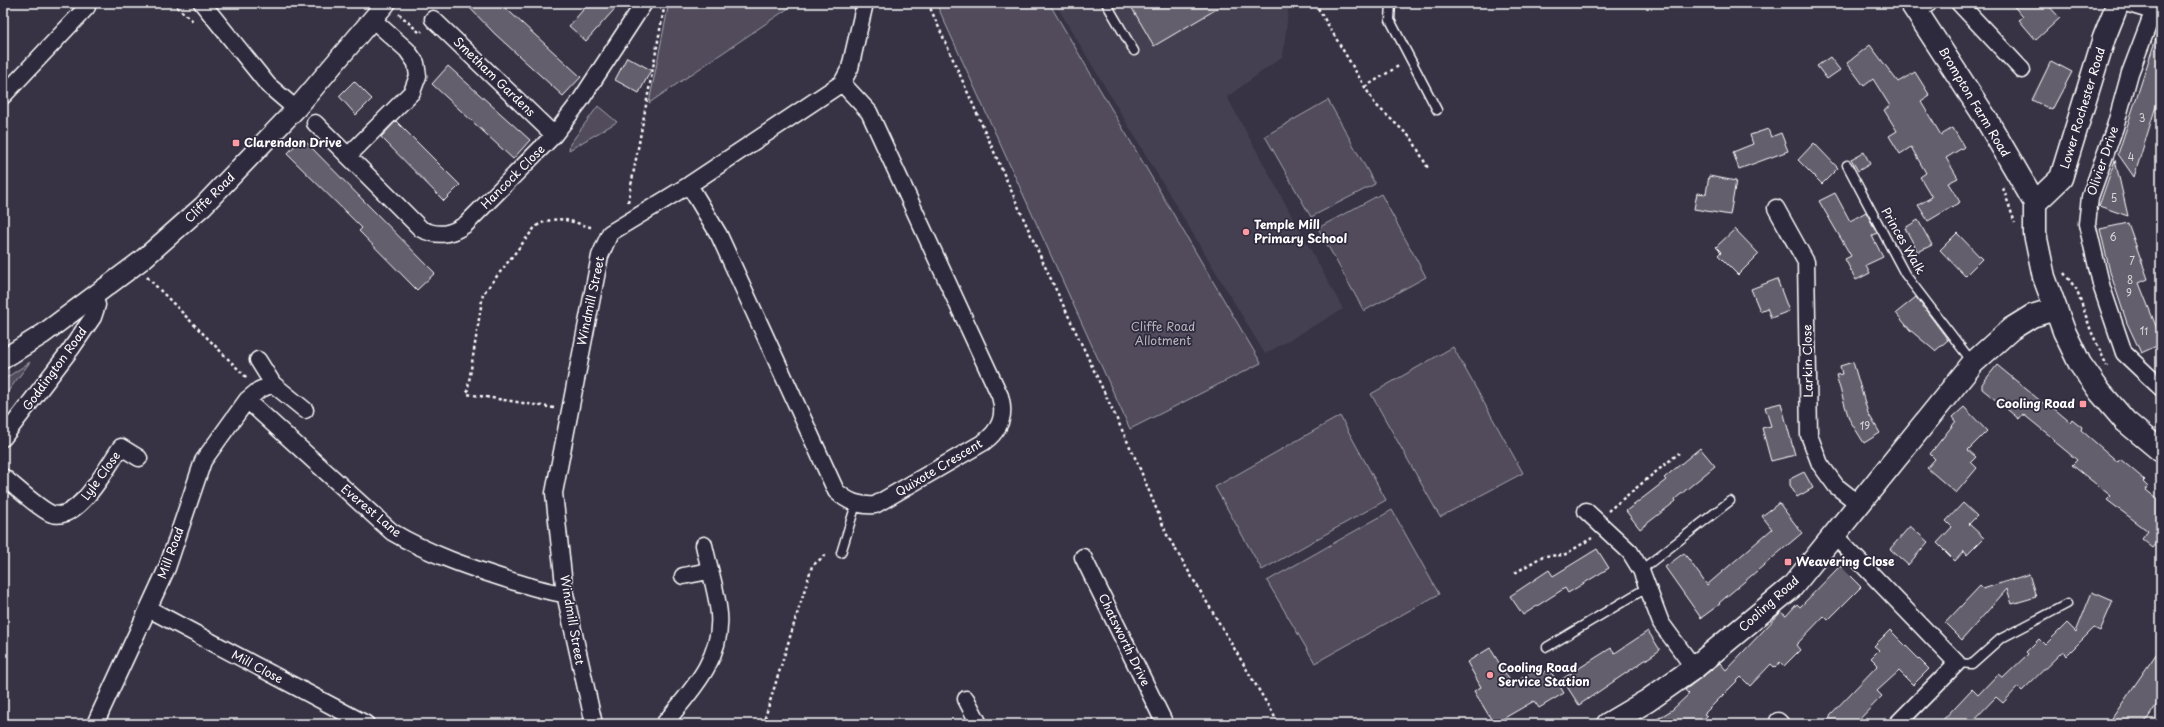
<svg xmlns="http://www.w3.org/2000/svg" width="2164" height="727" viewBox="0 0 2164 727" font-family="'Playpen Sans',sans-serif">
<style>
.built{fill:#444051}
.green{fill:#514c5c;stroke:#a8a6ae}
.building{fill:#635f6d;stroke:#fff}
.lines{fill:none;stroke-linecap:round;stroke-linejoin:round}
.service-casing{stroke:#fff;stroke-width:11}
.minor-casing{stroke:#fff;stroke-width:19}
.tertiary-casing{stroke:#fff;stroke-width:22}
.secondary-casing{stroke:#fff;stroke-width:25}
.path{stroke:#fff;stroke-width:2.5;stroke-dasharray:3 3;stroke-linecap:butt}
.service{stroke:#2f2a3d;stroke-width:8}
.minor{stroke:#2f2a3d;stroke-width:16}
.tertiary{stroke:#2f2a3d;stroke-width:19}
.secondary{stroke:#2f2a3d;stroke-width:22}
.poi-dot{fill:#ff9aa2;stroke:#2f2a3d;stroke-width:1.5}
.labels{text-anchor:middle;stroke-width:3.5;stroke-linejoin:round;paint-order:stroke}
.number-label{font-size:10px;fill:#d8d7da}
.street-label{font-size:12px;fill:#fff;stroke:#2f2a3d}
.poi-label{font-size:12px;font-weight:bold;fill:#fff;stroke:#2f2a3d;text-anchor:start}
.park-label{font-size:12px;fill:#b9b7be;stroke:#2f2a3d}
</style>
<rect width="100%" height="100%" fill="#373345"/>
<filter id="ink" filterUnits="userSpaceOnUse"><feTurbulence type="fractalNoise" baseFrequency=".025" numOctaves="2"/><feDisplacementMap in="SourceGraphic" scale="8" xChannelSelector="R" yChannelSelector="G"/><feConvolveMatrix kernelMatrix="1 2 1 2 8 2 1 2 1" color-interpolation-filters="sRGB"/></filter>
<g filter="url(#ink)">
<path class="built" d="M1055 3H1289L1283 56 1227 97 1343 309 1265 354Z"/>
<path class="green" d="M669 3H796L649 103Z
M936 3H1049L1261 363 1130 429Z
M1328 100 1375 184 1311 217 1265 136Z
M598 106 617 122 569 150 570 144Z
M1381 194 1426 277 1364 311 1318 228Z
M1453 347 1523 473 1440 517 1371 394Z
M30 362 3 398V380Z
M1340 416 1386 500 1262 570 1215 487Z
M1392 510 1439 594 1315 663 1267 581Z"/>
<path class="building" d="M465 3H500L581 77 563 96 495 34Z
M589 3H620L586 41 569 26Z
M1129 3H1227L1154 46Z
M2011 3H2046L2060 18 2036 40 2019 20 2023 17Z
M2158 32H2161V90L2134 177 2118 154Z
M1870 45 1898 82 1915 72 1930 96 1921 102 1941 135 1953 128 1964 147 1946 158 1958 178 1948 183 1960 202 1928 221 1918 205 1932 197 1920 177 1926 173 1911 147 1900 154 1889 136 1897 131 1884 110 1890 106 1873 79 1864 86 1847 63Z
M627 57 651 70 639 93 615 80Z
M1830 57 1840 70 1827 79 1817 66Z
M2051 61 2072 72 2052 110 2032 100Z
M448 66 530 140 513 159 432 84Z
M354 81 372 99 356 115 339 96Z
M396 121 460 185 444 201 381 137Z
M1768 129 1771 137 1781 133 1788 151 1739 169 1733 152 1753 144 1750 135Z
M302 138 435 273 417 290 359 231 362 228 287 154Z
M1814 143 1838 168 1822 184 1798 160Z
M1864 152 1870 164 1858 171 1851 159Z
M2115 160 2128 216 2099 206Z
M1709 176 1736 181 1730 215 1694 209 1697 193 1706 194Z
M1835 193 1850 221 1866 212 1877 233 1872 236 1883 257 1866 265 1870 273 1856 280 1845 259 1851 256 1819 201Z
M1918 220 1932 245 1918 252 1905 228Z
M2128 223 2148 279 2139 283 2161 339V344L2141 353 2127 323 2110 272 2100 229Z
M1735 229 1759 254 1738 275 1718 255 1721 252 1716 247Z
M1957 233 1982 259 1965 276 1940 250Z
M1777 279 1789 311 1771 318 1767 308 1760 311 1751 289Z
M1916 297 1948 340 1935 351 1910 330 1896 313Z
M1853 362 1868 413 1880 433 1864 443 1849 419 1836 375 1842 374 1840 366Z
M1997 365 2049 408 2051 406 2070 422 2072 419 2082 427 2081 430 2118 462 2120 459 2145 480 2143 482 2148 487 2146 490 2161 502V541L2160 540 2153 548 2142 539 2148 531 2107 500 2111 496 2072 465 2077 460 2054 441 2055 440 2023 414 2019 419 1982 389V384Z
M1781 403 1795 455 1771 461 1762 428 1771 426 1765 407Z
M1964 407 1987 431 1968 450 1976 457 1971 462 1977 468 1956 493 1927 468 1935 459 1930 454 1956 421 1953 417Z
M1700 448 1715 466 1675 499 1676 501 1640 529 1626 511 1666 480 1664 478Z
M1804 472 1813 488 1797 497 1790 485V479Z
M1779 503 1802 533 1719 603 1720 604 1701 618 1665 567 1684 553 1707 585 1772 529 1762 516Z
M1963 503 1977 516 1969 524 1984 538 1967 555 1964 551 1955 561 1937 543 1952 527 1946 521Z
M1910 526 1928 542 1908 565 1890 549Z
M1597 549 1609 568 1568 593 1565 588 1523 615 1510 596 1549 570 1553 576Z
M1840 566 1861 587 1828 620 1824 616 1796 645 1800 650 1784 666 1780 662 1775 668 1771 664 1750 686 1741 677 1704 714 1707 716 1699 724H1649L1672 710 1689 694 1685 690 1720 663 1726 670 1781 612 1786 616 1797 604 1800 607Z
M2029 574 2036 597 2012 604 2007 589 1962 640 1945 623 1980 586 1983 589Z
M2092 592 2113 601 2100 631 2094 628 2066 656 2063 651 2022 691 2018 687 2003 703 1996 697 1970 724H1939L1972 689 1978 695 1998 674 2003 678 2028 654 2026 652 2039 639 2045 645 2067 623 2076 632Z
M1890 630 1929 669 1913 685 1899 671 1877 691 1882 696 1855 724H1824L1831 716 1830 715 1878 665 1871 658 1879 650 1874 646Z
M1648 631 1660 650 1579 705 1562 679 1611 648 1615 653Z
M2161 647V698L2144 724H2108Z
M1490 648 1512 684 1539 668 1542 674 1549 669 1564 693 1539 708 1534 701 1494 724 1474 691 1481 687 1467 662Z"/>
<g class="lines">
<defs>
<path id="service" d="M1106 3 1134 51
M1391 3 1390 20 1437 110
M2118 5 2152 15
M1847 165 1905 274 1973 363
M841 553 856 504
M1641 570 1730 501
M1547 647 1648 587
M1957 663 1972 664 2000 639 2067 604"/>
<path id="minor" d="M202 3 268 85 296 109
M1959 3 2022 70
M1917 11 1929 3
M2152 15 2130 73 2115 127 2090 197 2087 224 2102 288 2124 353 2161 388
M433 19 554 135
M3 96 87 7
M315 123 421 229C438 237 451 235 466 224L554 135 580 101 644 3
M348 156 412 92 418 76 416 63 407 50 372 19
M689 185 719 235 836 491C848 502 859 506 875 505L984 442C1000 430 1006 416 1000 396L869 112 842 83
M1776 208 1806 262 1809 435 1820 464 1836 486 1859 504
M258 360 273 384
M247 400 392 532C429 554 471 568 512 581 530 586 547 592 565 594
M3 438 71 349 93 317 97 305 94 297
M3 477C14 485 40 510 52 514 79 522 108 465 121 447L139 458
M1586 511 1630 552 1641 570 1661 623 1694 668
M1834 535 1957 663 1897 724
M1083 557 1165 724
M683 576 709 571
M149 609 366 724
M966 699 979 724
M1778 721 1781 724
M95 724 167 568 203 461 247 400 259 390 273 384 305 410
M594 724 565 594 554 493 600 256 610 233 689 185 842 83 850 68 865 3
M664 724C690 692 723 659 719 614 717 592 709 568 704 545"/>
<path id="tertiary" d="M3 359 43 334 142 260 203 206 296 109 386 3"/>
<path id="secondary" d="M1911 3 1985 117 2035 203V234L2044 277 2064 331 2080 364 2100 392 2125 421 2161 451
M2035 203 2061 178 2104 38 2118 3
M1608 724 1647 701 1694 668 1792 587 1973 363 2011 329 2032 316 2055 309"/>
</defs>
<use href="#service" class="service-casing"/>
<use href="#minor" class="minor-casing"/>
<use href="#tertiary" class="tertiary-casing"/>
<use href="#secondary" class="secondary-casing"/>
<path class="path" d="M172 3 193 21
M928 3 1042 260 1138 464 1167 535 1279 724
M1315 3 1375 104 1412 139 1429 170
M399 14 420 33 422 31
M1365 87 1400 65
M2003 188 2015 223
M628 202 665 3
M2064 273 2077 290 2091 331 2107 366
M147 277 247 378
M554 408 467 394 483 294 536 226C559 213 570 222 594 228
M1608 511 1679 453
M1515 573 1543 556 1564 555 1592 538
M763 724 812 566 828 553"/>
<use href="#service" class="service"/>
<use href="#minor" class="minor"/>
<use href="#tertiary" class="tertiary"/>
<use href="#secondary" class="secondary"/>
</g>
</g>
<g class="poi-dot">
<rect x="232" y="139" width="8" height="8" rx="2"/>
<circle cx="1246" cy="232" r="4"/>
<rect x="2079" y="400" width="8" height="8" rx="2"/>
<rect x="1784" y="558" width="8" height="8" rx="2"/>
<circle cx="1490" cy="675" r="4"/>
</g>
<g class="labels">
<g class="number-label">
<text x="2142" y="122">3</text>
<text x="2131" y="161">4</text>
<text x="2114" y="202">5</text>
<text x="2113" y="241">6</text>
<text x="2132" y="265">7</text>
<text x="2130" y="284">8</text>
<text x="2129" y="297">9</text>
<text x="2144" y="335">11</text>
<text x="1865" y="430">19</text>
</g>
<g class="street-label">
<text transform="translate(494 77) rotate(44)" y="4">Smetham Gardens</text>
<text transform="translate(1974 102) rotate(59)" y="4">Brompton Farm Road</text>
<text transform="translate(2083 108) rotate(-73)" y="4">Lower Rochester Road</text>
<text transform="translate(2103 161) rotate(-71)" y="4">Olivier Drive</text>
<text transform="translate(513 177) rotate(-45)" y="4">Hancock Close</text>
<text transform="translate(210 198) rotate(-45)" y="4">Cliffe Road</text>
<text transform="translate(1903 241) rotate(60)" y="4">Princes Walk</text>
<text transform="translate(591 301) rotate(-78)" y="4">Windmill Street</text>
<text transform="translate(1808 361) rotate(-91)" y="4">Larkin Close</text>
<text transform="translate(55 369) rotate(-54)" y="4">Goddington Road</text>
<text transform="translate(939 468) rotate(-31)" y="4">Quixote Crescent</text>
<text transform="translate(101 476) rotate(-54)" y="4">Lyle Close</text>
<text transform="translate(371 511) rotate(40)" y="4">Everest Lane</text>
<text transform="translate(171 553) rotate(-70)" y="4">Mill Road</text>
<text transform="translate(1769 604) rotate(-42)" y="4">Cooling Road</text>
<text transform="translate(572 620) rotate(80)" y="4">Windmill Street</text>
<text transform="translate(1124 640) rotate(64)" y="4">Chatsworth Drive</text>
<text transform="translate(257 667) rotate(28)" y="4">Mill Close</text>
</g>
<g class="poi-label">
<text x="244" y="147">Clarendon Drive</text>
<text x="1254" y="229">Temple Mill<tspan x="1254" dy="14">Primary School</tspan></text>
<text x="2075" y="408" text-anchor="end">Cooling Road</text>
<text x="1796" y="566">Weavering Close</text>
<text x="1498" y="672">Cooling Road<tspan x="1498" dy="14">Service Station</tspan></text>
</g>
<g class="park-label">
<text x="1163" y="331">Cliffe Road<tspan x="1163" dy="14">Allotment</tspan></text>
</g>
</g>
<rect width="2164" height="727" fill="none" stroke="#2f2a3d" stroke-width="16"/>
<rect x="8" y="8" width="2148" height="711" fill="none" stroke="#fff" stroke-width="1.5" filter="url(#ink)"/>
</svg>
